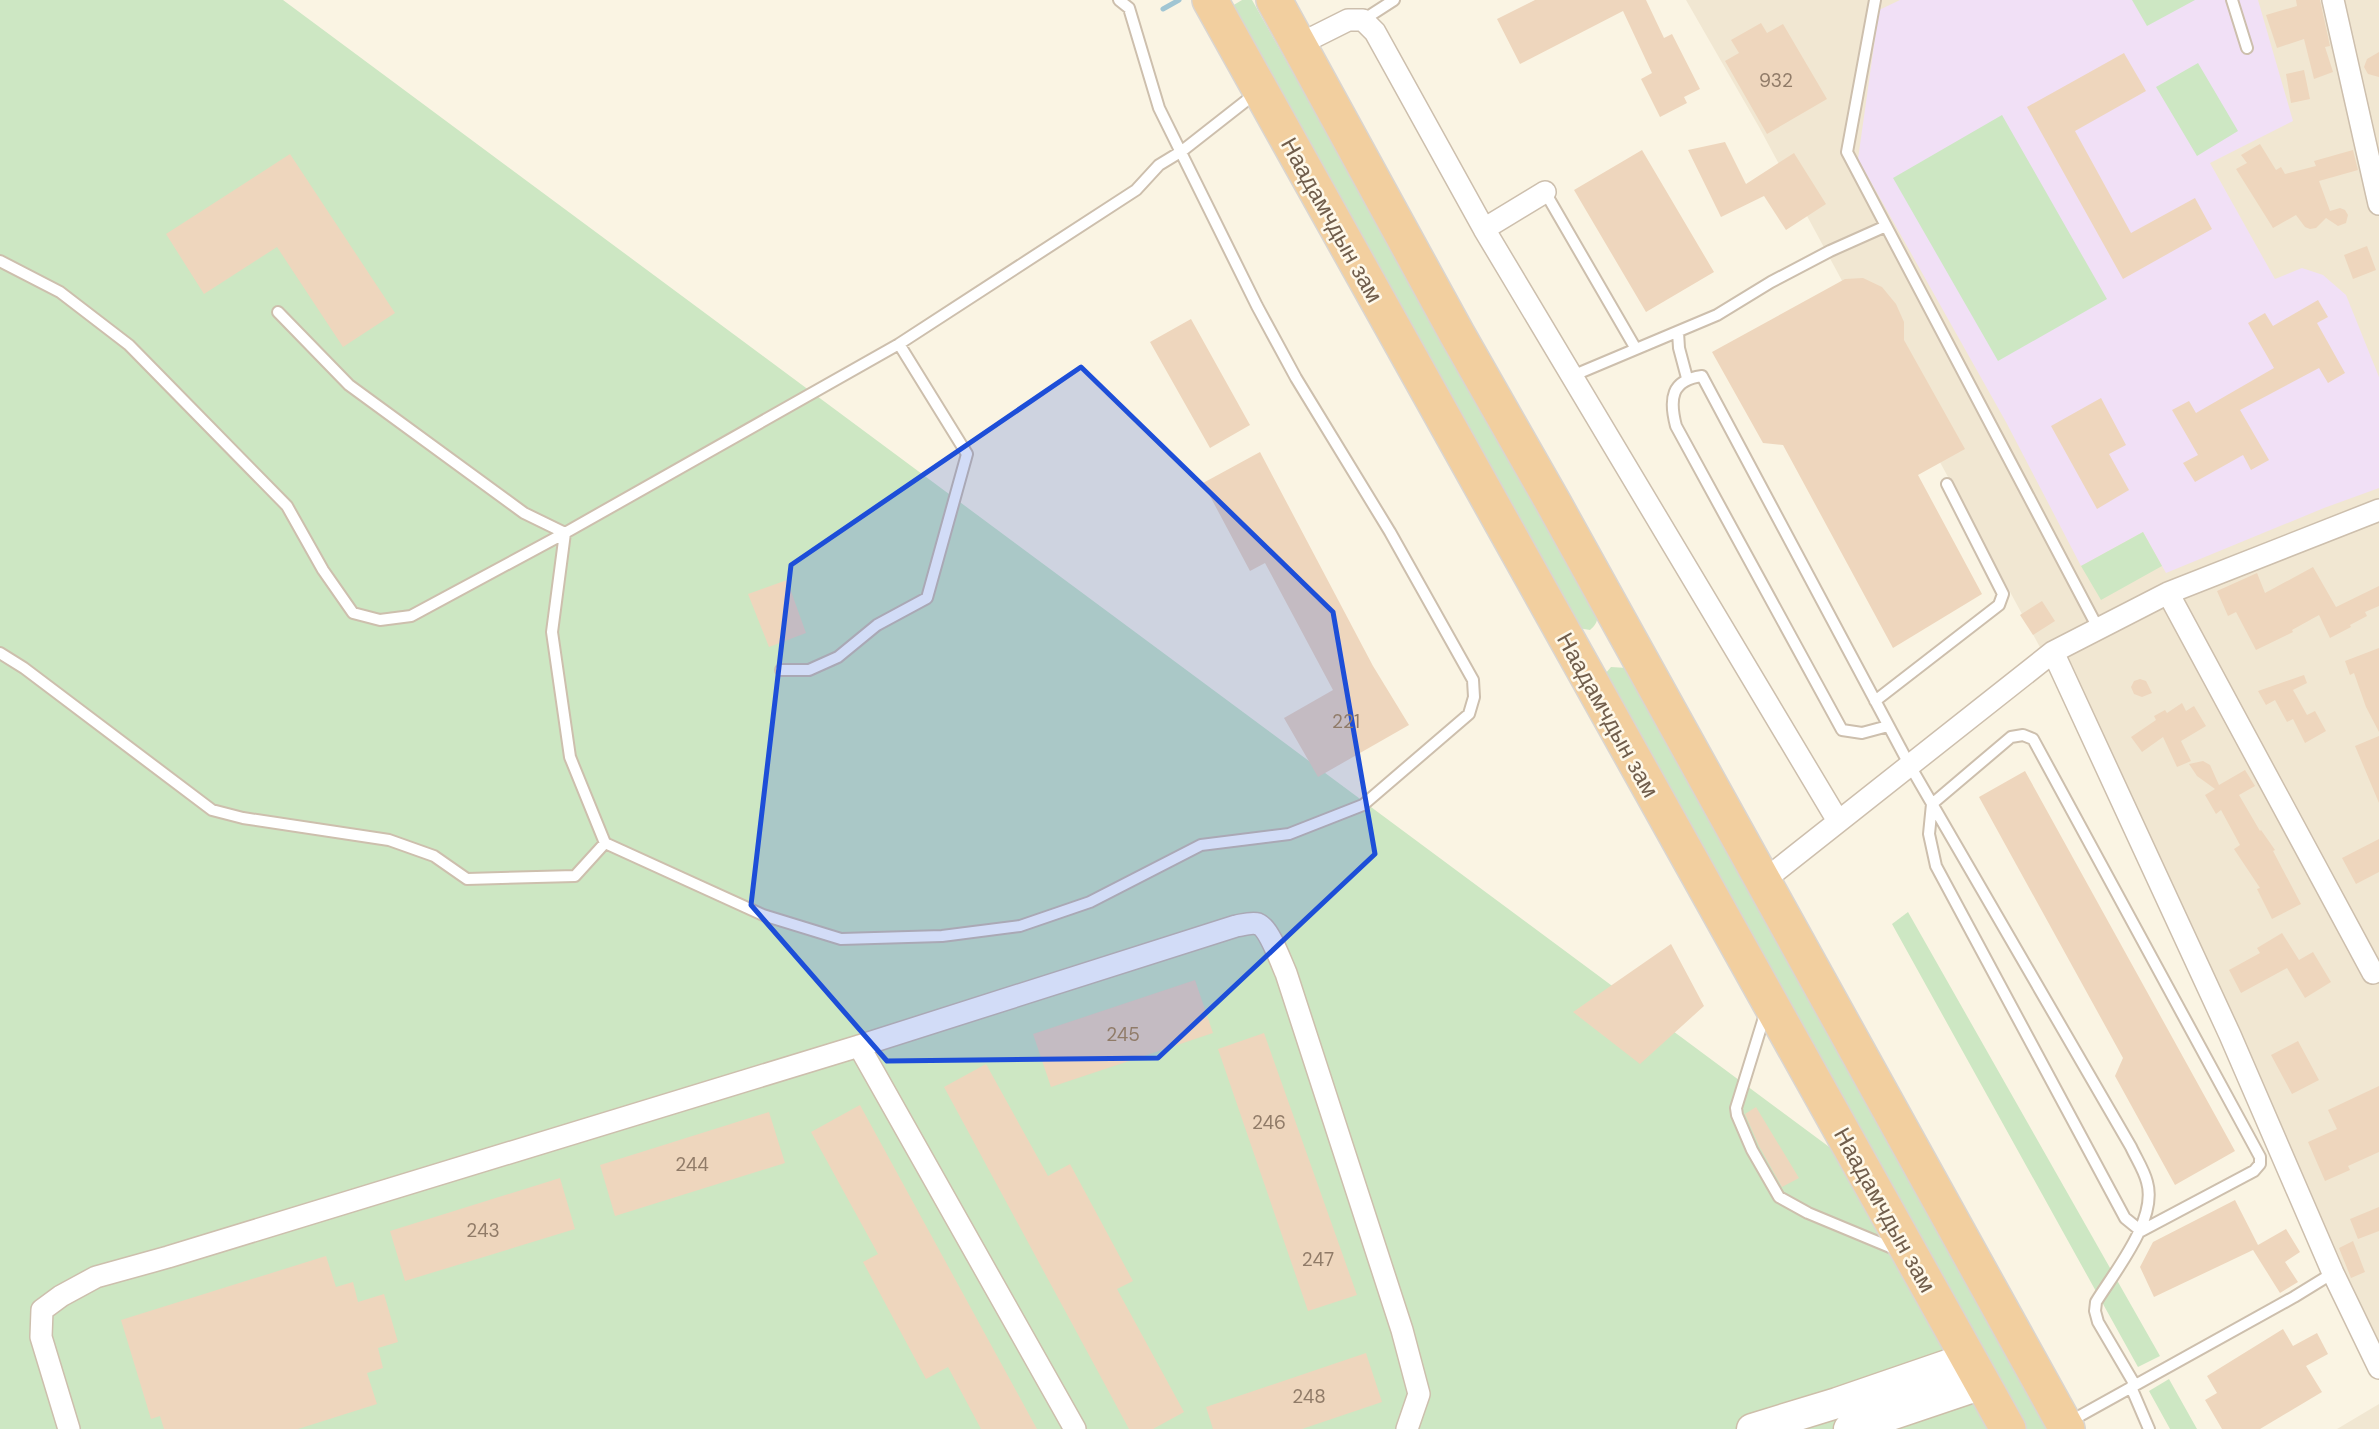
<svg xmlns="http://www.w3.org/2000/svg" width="2379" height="1429" viewBox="0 0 2379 1429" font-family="'DM Sans',sans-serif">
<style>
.residential{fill:#f1e7d2}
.education{fill:#f1e0f6}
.green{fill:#cde7c3}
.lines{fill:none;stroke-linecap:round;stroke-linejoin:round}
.stream{stroke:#a0c5d3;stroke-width:5}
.building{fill:#eed6bd}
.service-casing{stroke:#cdbfad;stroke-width:14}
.minor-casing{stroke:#cdbfad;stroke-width:24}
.secondary-casing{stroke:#cdbea9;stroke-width:33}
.trunk-casing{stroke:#dad5d0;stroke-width:38}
.service{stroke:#fff;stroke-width:10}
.minor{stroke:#fff;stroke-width:21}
.secondary{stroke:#fff;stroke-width:30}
.trunk{stroke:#f2cf9f;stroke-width:35}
.marked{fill:#1d4ed8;fill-opacity:0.2;stroke:#1d4ed8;stroke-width:5;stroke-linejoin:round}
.labels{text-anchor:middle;stroke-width:5;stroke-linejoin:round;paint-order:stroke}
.number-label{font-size:19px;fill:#907b68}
.street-label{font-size:23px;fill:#705d4b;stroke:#fef8e9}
</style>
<rect width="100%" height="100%" fill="#faf4e3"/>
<path class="residential" d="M1686 0H2379V1359L2157 864 1759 127Z
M2379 1404V1429H2337Z"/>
<path class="education" d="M1900 0H2258L2293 121 2210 163 2275 279 2302 268 2323 275 2346 295 2379 377V488L2324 508 2166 573 2143 532 2081 566 2006 422 1858 159 1879 10Z"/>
<path class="green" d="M0 0H283L1890 1192 1605 674 1611 667 1627 668 2050 1429H0Z
M1242 0H1252L1596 612C1599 620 1596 625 1590 630L1578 628 1232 6Z
M2132 0H2195L2147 26Z
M2198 63 2238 131 2197 156 2156 87Z
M2002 115 2107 299 1998 361 1893 178Z
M2143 532 2162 566 2101 600 2081 566Z
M1908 912 2160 1356 2138 1367 1892 924Z
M2169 1379 2197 1429H2170L2149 1391Z"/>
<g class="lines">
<path class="stream" d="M1163 9 1179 0"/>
</g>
<path class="building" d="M1535 0H1646L1664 38 1672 34 1700 89 1684 97 1687 103 1660 117 1641 79 1652 73 1623 11 1520 64 1497 19Z
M2296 0H2320L2330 46 2325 47 2333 72 2314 79 2304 39 2277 48 2266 15 2297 6Z
M1761 23 1767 33 1783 24 1827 99 1767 134 1725 61 1739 53 1731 40Z
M2379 52V77L2368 74 2364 67 2367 59Z
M2124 53 2146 91 2075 131 2131 233 2195 198 2212 229 2123 279 2027 107Z
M2304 70 2310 99 2291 103 2286 74Z
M1725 142 1746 184 1794 153 1826 204 1786 230 1764 196 1721 217 1688 150Z
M2260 144 2276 170 2281 167 2285 174 2316 166 2314 161 2353 150 2358 170 2319 181 2330 211 2340 208 2345 210 2348 215 2346 223 2338 226 2326 218 2316 228 2310 229 2305 227 2296 215 2273 228 2236 169 2247 163 2241 155Z
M1642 150 1714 272 1646 312 1574 190Z
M290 154 395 313 343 347 277 247 204 294 166 234Z
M2367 246 2376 270 2353 279 2344 255Z
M1863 278 1882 287 1896 304 1904 322V340L1965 449 1918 475 1982 594 1893 648 1783 445 1763 443 1712 352 1845 279Z
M2318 300 2328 317 2317 323 2345 373 2328 383 2319 368 2240 410 2269 460 2251 470 2243 455 2195 482 2183 463 2198 455 2172 410 2189 401 2196 413 2274 368 2248 323 2265 313 2273 326Z
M1191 319 1250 425 1210 448 1150 342Z
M2101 398 2126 445 2109 454 2129 490 2097 509 2051 426Z
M1260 452 1373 666 1409 725 1318 777 1284 718 1333 690 1265 563 1250 571 1203 483Z
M2313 567 2336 607 2379 586V606L2365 612 2367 616 2350 625 2351 627 2330 638 2319 615 2292 630 2293 632 2256 650 2236 612 2228 616 2217 591 2257 573 2265 593Z
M787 580 806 633 769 647 748 594Z
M2042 601 2055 621 2033 635 2020 615Z
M2379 648V732L2366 707 2354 673 2350 675 2345 661Z
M2304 675 2307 683 2293 690 2307 715 2315 711 2326 731 2305 743 2293 719 2287 722 2275 700 2266 705 2258 691Z
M2140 679 2146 681 2152 693 2142 697 2134 694 2131 687 2134 681Z
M2182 703 2186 711 2194 706 2206 726 2181 741 2191 761 2177 767 2163 737 2142 752 2131 737 2156 720 2154 716 2165 710 2167 713Z
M2379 736V803L2355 746Z
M2203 761 2210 765 2219 785 2245 770 2255 786 2239 795 2260 831 2261 830 2275 850 2273 851 2301 904 2272 919 2257 889 2260 888 2234 849 2240 845 2221 810 2216 814 2205 795 2215 789 2197 776 2189 764Z
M2025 771 2235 1151 2175 1185 2115 1076 2123 1058 1979 797Z
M2379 839V872L2356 884 2342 858Z
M2282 933 2299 960 2313 952 2331 982 2305 998 2287 968 2241 993 2229 970 2260 953 2257 948Z
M1671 944 1704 1006 1640 1064 1573 1012Z
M1195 980 1213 1033 1051 1087 1033 1034Z
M1264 1033 1357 1295 1308 1311 1218 1049Z
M2298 1041 2319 1080 2292 1094 2271 1055Z
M986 1064 1048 1176 1070 1164 1133 1281 1117 1289 1184 1412 1153 1429H1129L944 1087Z
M2379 1086V1152L2348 1166 2350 1170 2325 1181 2308 1142 2337 1129 2328 1110Z
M860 1105 1037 1429H981L948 1367 926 1379 863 1262 878 1254 811 1132Z
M1756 1107 1799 1178 1782 1187 1759 1146 1745 1114Z
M769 1112 785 1163 615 1216 600 1165Z
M560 1178 575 1229 405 1281 390 1231Z
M2235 1200 2258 1245 2286 1229 2300 1252 2285 1262 2298 1282 2280 1293 2253 1250 2154 1297 2140 1267 2153 1242Z
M2379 1207V1231L2358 1239 2350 1219Z
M2353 1241 2365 1272 2351 1278 2339 1248Z
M326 1256 336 1287 353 1282 358 1302 384 1294 398 1342 378 1348 383 1368 367 1373 377 1404 298 1429H164L160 1416 151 1419 121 1320Z
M2283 1329 2293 1346 2317 1333 2328 1354 2306 1366 2322 1392 2260 1429H2222L2205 1400 2217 1393 2207 1376Z
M1366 1353 1382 1402 1302 1429H1213L1206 1407Z"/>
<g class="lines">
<defs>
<path id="service" d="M1875 0 1847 152 2098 628
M2232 0 2247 48
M1363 20 1394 0
M1545 192 1636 349
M0 261 60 292 129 345 287 506 323 570 353 613 380 620 411 616 565 533
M278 312 349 385 524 513 565 533
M1678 332 1679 348 1687 378
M1572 376 1717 315 1771 282 1830 251 1886 226
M0 653 24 668 212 810 243 818 389 840 434 856 467 879 575 876 605 843 763 915 841 939 942 936 1020 926 1090 902 1201 845 1289 834 1363 805 1469 714 1474 697 1473 680 1390 532 1296 378 1257 306 1159 108 1129 8 1119 0
M781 670H809L838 657 877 625 927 598 967 454 899 344 1136 190 1159 165 1182 151 1256 93
M1875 701 1999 605 2003 594 1947 484
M1888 726 1862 733 1842 730 1676 426C1669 399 1671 380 1702 376L1909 764 2131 1147C2136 1158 2144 1170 2147 1182 2158 1219 2115 1271 2096 1302L2095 1311 2098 1322 2135 1385
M2023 735 2033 739 2260 1157V1164L2254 1171 2141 1231 2125 1218 1936 866 1929 834 1932 804 2011 737Z
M605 843 570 757 552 632 565 533 899 344
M1766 1011 1736 1108 1737 1115 1752 1150 1779 1197 1808 1213 1897 1250
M2131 1387 2149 1429
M2067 1423 2294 1297 2333 1273"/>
<path id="minor" d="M2333 0 2379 204
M1298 45 1348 20H1363L1375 32 1484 229 1838 821
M1484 229 1545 192
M2168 593 2373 973
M2053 652 2230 1035 2333 1273 2379 1368
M1762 882 2053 652 2168 593 2379 510
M859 1046 1075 1429
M69 1429 41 1337 42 1310 61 1296 96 1277 168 1257 859 1046 1236 926C1242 925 1252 922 1258 924 1269 928 1281 962 1286 973L1402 1330 1419 1394 1407 1429"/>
<path id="secondary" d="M1752 1429 1837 1403 1968 1358
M1849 1429 1982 1384"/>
<path id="trunk" d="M1210 0 2008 1429
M1274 0 1457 334 1554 504 2067 1429"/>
</defs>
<use href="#service" class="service-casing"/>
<use href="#minor" class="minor-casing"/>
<use href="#secondary" class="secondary-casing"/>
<use href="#trunk" class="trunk-casing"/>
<use href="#service" class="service"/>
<use href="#minor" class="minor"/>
<use href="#secondary" class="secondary"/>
<use href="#trunk" class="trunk"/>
</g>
<path class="marked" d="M1081 367 1333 612 1375 854 1158 1058 887 1061 751 905 791 565Z"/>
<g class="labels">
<g class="number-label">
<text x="1776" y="87">932</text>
<text x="1346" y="728">221</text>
<text x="1123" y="1041">245</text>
<text x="1269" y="1129">246</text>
<text x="692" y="1171">244</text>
<text x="483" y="1237">243</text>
<text x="1318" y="1266">247</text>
<text x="1309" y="1403">248</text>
</g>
<g class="street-label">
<text transform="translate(1332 220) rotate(61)" y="8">Наадамчдын зам</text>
<text transform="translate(1608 715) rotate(61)" y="8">Наадамчдын зам</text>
<text transform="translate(1885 1210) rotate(61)" y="8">Наадамчдын зам</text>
</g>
</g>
</svg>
